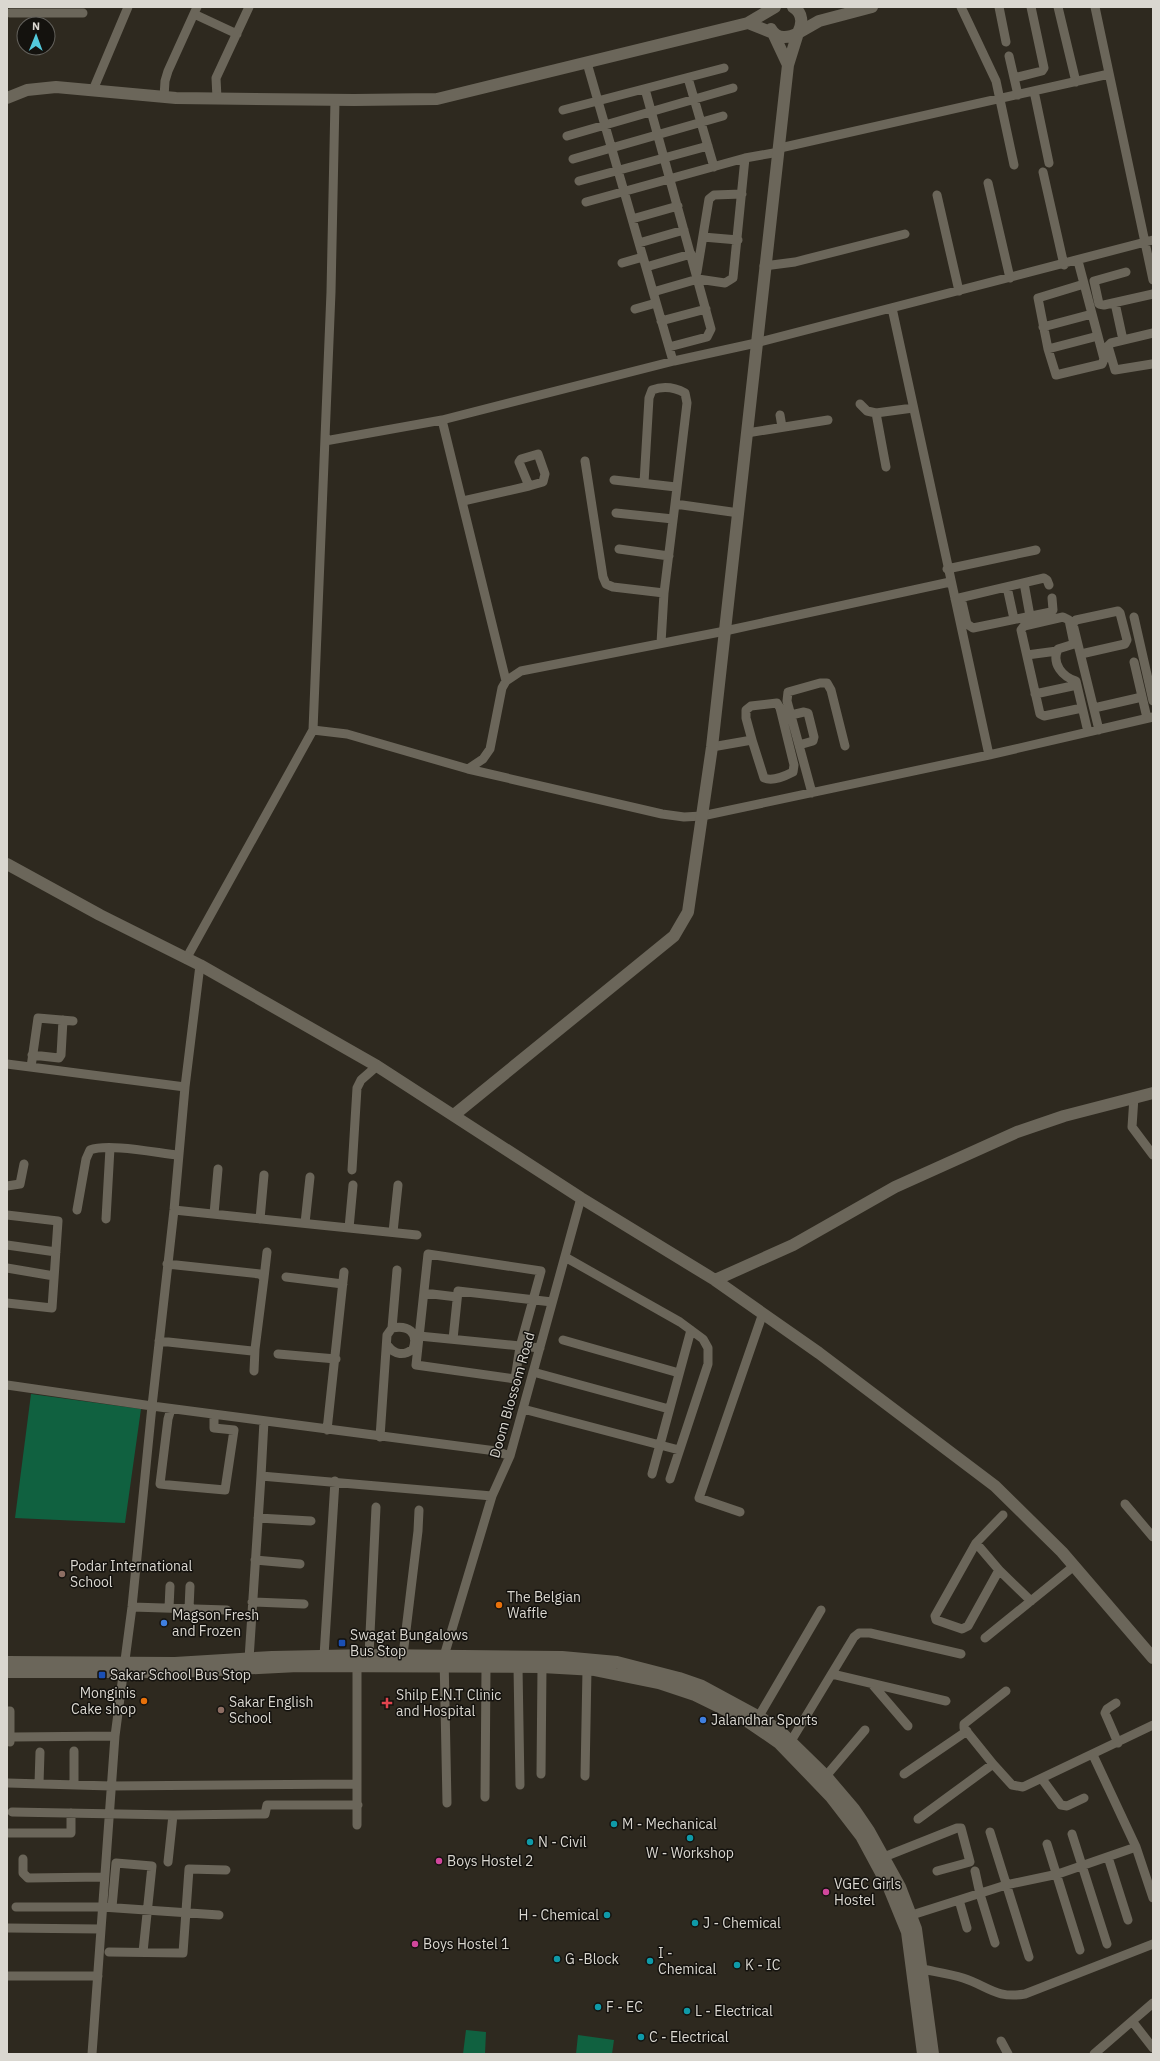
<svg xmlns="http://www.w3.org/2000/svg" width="1160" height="2061" viewBox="0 0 1160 2061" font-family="'IBM Plex Sans',sans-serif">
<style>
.green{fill:#106140}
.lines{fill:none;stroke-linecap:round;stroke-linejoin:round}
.street{stroke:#6b665a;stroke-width:9}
.secondary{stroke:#6b665a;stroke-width:12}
.education-dot{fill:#8d6e63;stroke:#14120e;stroke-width:1.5}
.food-dot{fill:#e8710a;stroke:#14120e;stroke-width:1.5}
.shop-dot{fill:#3f7fe0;stroke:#14120e;stroke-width:1.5}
.transit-dot{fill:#1a4fb4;stroke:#14120e;stroke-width:1.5}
.health-dot{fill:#e0444e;stroke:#14120e;stroke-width:1.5}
.culture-dot{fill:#0f9aa8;stroke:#14120e;stroke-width:1.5}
.hotel-dot{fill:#d1479c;stroke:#14120e;stroke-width:1.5}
.labels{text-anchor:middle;stroke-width:3;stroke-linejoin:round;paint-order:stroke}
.street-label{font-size:14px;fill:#dad7d0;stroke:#14120e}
.poi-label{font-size:14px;fill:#dad7d0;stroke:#14120e;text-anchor:start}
</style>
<rect width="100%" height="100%" fill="#2e291f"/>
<path class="green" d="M31 1394 141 1409 125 1523 15 1518Z
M466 2030 486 2032 485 2054H463Z
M578 2035 614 2040 612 2054H576Z"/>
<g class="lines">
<path class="street" d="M961 7 996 81 1014 165
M999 7 1006 42
M1058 7 1076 82
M1095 7 1153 280
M10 13H83
M194 14 237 34
M1009 56 1018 95
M587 63 673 361
M688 78 714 167
M1014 78 1042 71 1044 68 1031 7
M645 89 711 329 707 337 669 347
M93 90 128 7
M1034 91 1049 163
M164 97 165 81 168 71 197 7
M217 98 216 78 249 7
M563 110 724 68
M567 136 733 88
M780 148 1109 74
M573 159 723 116
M1043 172 1064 265
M579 181 708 146
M988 183 1010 278
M937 195 959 291
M586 202 745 158 779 152
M632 219 678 206
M703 237 738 240
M639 243 684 230
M1078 261C1087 294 1095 326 1104 359L1102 364 1056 375 1048 349 1038 298 1084 284
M622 263 643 257
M764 266 795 262 905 234
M646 267 691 254
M697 272 709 199 714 195 742 194
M1126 272 1094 281 1099 304 1104 305 1153 294
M653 292 698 279 725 283 733 278 745 158
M1115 303 1123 340
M892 308 989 755
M635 309 656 303
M661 321 706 309
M1043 327 1092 314
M1048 349 1098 336
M1152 364 1115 370 1108 346 1111 343 1153 333
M860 404 867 411 876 413 913 408
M876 413 886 467
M780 415 782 427
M747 433 828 420
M325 441 442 420
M585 461 603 577 606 584 613 587 664 593 675 504
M614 480 676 487
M644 483 649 398 652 390C663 386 674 387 685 393L687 403 675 504 739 513
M463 501 529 486 543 482 545 474 538 454 521 459 519 462 529 486
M616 513 673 519
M619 549 669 556
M947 569 1036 550
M1024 583 1030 616
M1007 587 1014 619
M961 598 967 624 973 628 1051 612 1053 610 1052 598
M955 599 1044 578 1047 580 1049 585
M1134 617 1153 701
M661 643 664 593
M1081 654 1125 644 1127 640 1120 613 1118 611 1076 620 1073 624 1099 730
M1027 655 1057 651
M1134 662 1147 718
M506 681 442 420 674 361 756 343 1153 240
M1035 694 1077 685
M1082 708 1044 716 1040 714 1021 630 1024 626 1063 617 1069 620 1074 644 1058 649C1051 664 1063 677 1076 681 1080 698 1084 715 1088 732
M1094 708 1142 697
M791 715 804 712 808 713 814 737 813 741 799 745
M313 730 331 292 335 100
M712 747 752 740 746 718V710L751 706 777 703 780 708 794 765 793 772C785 776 773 782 764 778L752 740
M468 769 662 814 684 817 702 816 989 755 1153 717
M812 793 787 701 788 692 820 683H827L831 690 845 746
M186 959 313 730 347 734 468 769 483 759 490 749 502 688 506 681 521 671 725 631 950 582
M32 1055 59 1058 61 1055 63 1020
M7 1064 185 1087 174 1210 152 1406 496 1451 510 1456
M31 1067 38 1018 73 1021
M185 1087 200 965
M1134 1097 1132 1127 1153 1155
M352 1170 357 1088 361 1080 377 1066
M7 1186 20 1184 24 1164
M77 1210 86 1159 90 1150C108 1143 157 1153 178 1155
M174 1210 417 1235
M214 1214 218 1169
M7 1215 58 1221 52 1308 7 1303
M106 1219 110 1148
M260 1219 264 1175
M305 1223 310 1177
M349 1228 353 1185
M393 1232 398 1185
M7 1245 56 1252
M428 1254 541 1271 520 1347 515 1379 416 1365Z
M565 1257 680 1322 703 1339 708 1348V1364L670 1479
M7 1268 54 1276
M286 1277 343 1284
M264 1278 267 1252
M424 1293 457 1297
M419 1336 540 1348
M453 1339 458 1291 552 1302
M563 1340 679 1373
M159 1341 252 1351 255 1349 264 1278 260 1274 167 1264
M388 1346C395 1355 404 1356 413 1349 419 1332 408 1325 392 1328
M278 1354 336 1359
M254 1371 255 1349
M533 1372 669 1409
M7 1385 152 1406 132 1607 115 1736 92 2054
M171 1409 168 1419 160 1484 169 1485 225 1490 234 1430 214 1428V1415
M523 1409 679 1450
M264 1421 261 1476 492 1496
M327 1430 344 1272
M380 1437 387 1335 392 1328 397 1270
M652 1474 691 1330
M1125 1504 1153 1537
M740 1512 699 1498 763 1313
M1003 1515 976 1543 999 1570 1031 1601
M258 1518 311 1521
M976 1543 935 1616 936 1620 962 1629 968 1626 999 1570
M255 1560 300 1564
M252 1602 304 1604
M132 1607 227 1610
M169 1608 170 1586
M189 1609 190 1586
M985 1638 1074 1566
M369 1655 376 1507
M403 1655 418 1531 419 1510
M324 1656 335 1481
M249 1659 261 1476
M357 1660V1825
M518 1667 520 1785
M832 1674 946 1701
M872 1684 908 1726
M1116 1703 1107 1709 1105 1713 1118 1743
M7 1711H10V1742
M759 1716 821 1610
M14 1737 115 1736
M791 1741 854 1637 859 1633H870L961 1654
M74 1751V1785
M1093 1755 1136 1847 1153 1898
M993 1764 964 1728V1724L1006 1691
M541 1774 542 1667
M904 1774 967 1731
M585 1776 587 1669
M826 1776 865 1730
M1042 1779 1061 1805 1067 1806 1084 1798
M8 1783 111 1786 357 1784
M39 1784 40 1752
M485 1797 486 1667
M447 1803 444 1656 492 1496 510 1456 581 1198
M12 1812 173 1815 265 1814 267 1805H358
M918 1819 993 1764 1012 1785 1023 1787 1153 1725
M990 1832 1029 1957
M8 1833H71V1813
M1072 1834 1107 1944
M1047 1844 1080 1950
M884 1857 957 1828H961L970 1862 937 1871
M1108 1857 1128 1920
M23 1859V1873L28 1878 104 1877
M168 1862 173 1815
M975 1871 980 1894 995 1943
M959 1900 967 1928
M16 1907H102L219 1915
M112 1907 116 1863 152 1866 143 1952
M912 1915 1006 1885 1058 1874 1136 1847
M7 1928 100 1929
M109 1952 183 1953 189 1869 226 1870
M922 1969C936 1972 950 1974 963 1978 988 1986 996 1999 1025 1994L1153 1944
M7 1976H98
M1132 2021 1153 2048
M1001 2041 1008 2054
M1094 2054 1153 2003"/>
<path class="secondary" d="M775 7 748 23 773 33 788 65 798 33 819 21 872 7
M771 29C777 40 789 38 798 33 803 23 803 13 793 7
M7 98 27 90 56 87 176 98 354 100 437 99 748 23
M7 864 100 915 200 965 377 1066 581 1198 715 1280 819 1353 995 1486 1062 1552 1153 1658
M454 1115 674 936 688 912 712 747 788 65
M715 1280 793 1245 895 1187 1017 1132 1064 1116 1153 1093
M7 1662 175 1663 272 1657 369 1655 562 1657 617 1662 679 1678 702 1686 763 1719 781 1732 826 1776 854 1809 869 1831 900 1887 916 1929 933 2054
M7 1672H177L298 1666 542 1667 595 1670 659 1683 695 1695 744 1719 779 1743 831 1797 861 1836 889 1888 907 1932 923 2054"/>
</g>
<g class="education-dot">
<circle cx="62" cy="1574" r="4"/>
<circle cx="221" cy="1710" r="4"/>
</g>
<g class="food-dot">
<circle cx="499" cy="1605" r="4"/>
<circle cx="144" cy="1701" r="4"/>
</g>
<g class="shop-dot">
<circle cx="164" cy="1623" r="4"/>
<circle cx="703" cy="1720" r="4"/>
</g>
<g class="transit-dot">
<rect x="338" y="1639" width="8" height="8" rx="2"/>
<rect x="98" y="1671" width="8" height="8" rx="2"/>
</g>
<path class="health-dot" d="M385 1697h4v4h4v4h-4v4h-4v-4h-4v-4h4z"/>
<g class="culture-dot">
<circle cx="614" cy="1824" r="4"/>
<circle cx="690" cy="1838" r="4"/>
<circle cx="530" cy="1842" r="4"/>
<circle cx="607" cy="1915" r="4"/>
<circle cx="695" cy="1923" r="4"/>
<circle cx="557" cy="1959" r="4"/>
<circle cx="650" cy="1961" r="4"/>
<circle cx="737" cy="1965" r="4"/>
<circle cx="598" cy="2007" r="4"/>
<circle cx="687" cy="2011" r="4"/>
<circle cx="641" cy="2037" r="4"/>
</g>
<g class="hotel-dot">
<circle cx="439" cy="1861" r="4"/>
<circle cx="826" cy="1892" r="4"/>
<circle cx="415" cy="1944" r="4"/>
</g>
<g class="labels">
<g class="street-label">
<text transform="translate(512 1395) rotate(-74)" y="5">Doom Blossom Road</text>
</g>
<g class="poi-label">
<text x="70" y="1571">Podar International<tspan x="70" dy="16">School</tspan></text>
<text x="507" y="1602">The Belgian<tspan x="507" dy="16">Waffle</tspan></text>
<text x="172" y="1620">Magson Fresh<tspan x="172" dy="16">and Frozen</tspan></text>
<text x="350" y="1640">Swagat Bungalows<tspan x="350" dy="16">Bus Stop</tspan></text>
<text x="110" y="1680">Sakar School Bus Stop</text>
<text x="136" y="1698" text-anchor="end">Monginis<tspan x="136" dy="16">Cake shop</tspan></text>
<text x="396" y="1700">Shilp E.N.T Clinic<tspan x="396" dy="16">and Hospital</tspan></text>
<text x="229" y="1707">Sakar English<tspan x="229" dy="16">School</tspan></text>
<text x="711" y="1725">Jalandhar Sports</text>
<text x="622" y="1829">M - Mechanical</text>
<text x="538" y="1847">N - Civil</text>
<text x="690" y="1858" text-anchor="middle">W - Workshop</text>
<text x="447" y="1866">Boys Hostel 2</text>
<text x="834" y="1889">VGEC Girls<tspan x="834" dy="16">Hostel</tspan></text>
<text x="599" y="1920" text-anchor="end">H - Chemical</text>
<text x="703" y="1928">J - Chemical</text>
<text x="423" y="1949">Boys Hostel 1</text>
<text x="658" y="1958">I -<tspan x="658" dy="16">Chemical</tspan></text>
<text x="565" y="1964">G -Block</text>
<text x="745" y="1970">K - IC</text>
<text x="606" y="2012">F - EC</text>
<text x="695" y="2016">L - Electrical</text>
<text x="649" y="2042">C - Electrical</text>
</g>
</g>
<rect width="1160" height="2061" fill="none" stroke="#dad7d0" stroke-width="16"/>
<g transform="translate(36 36) rotate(1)"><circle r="19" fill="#14120e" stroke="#63615c"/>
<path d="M0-3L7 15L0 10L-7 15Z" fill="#53cadc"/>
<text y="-6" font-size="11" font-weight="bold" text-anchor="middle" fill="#dad7d0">N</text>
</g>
</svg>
